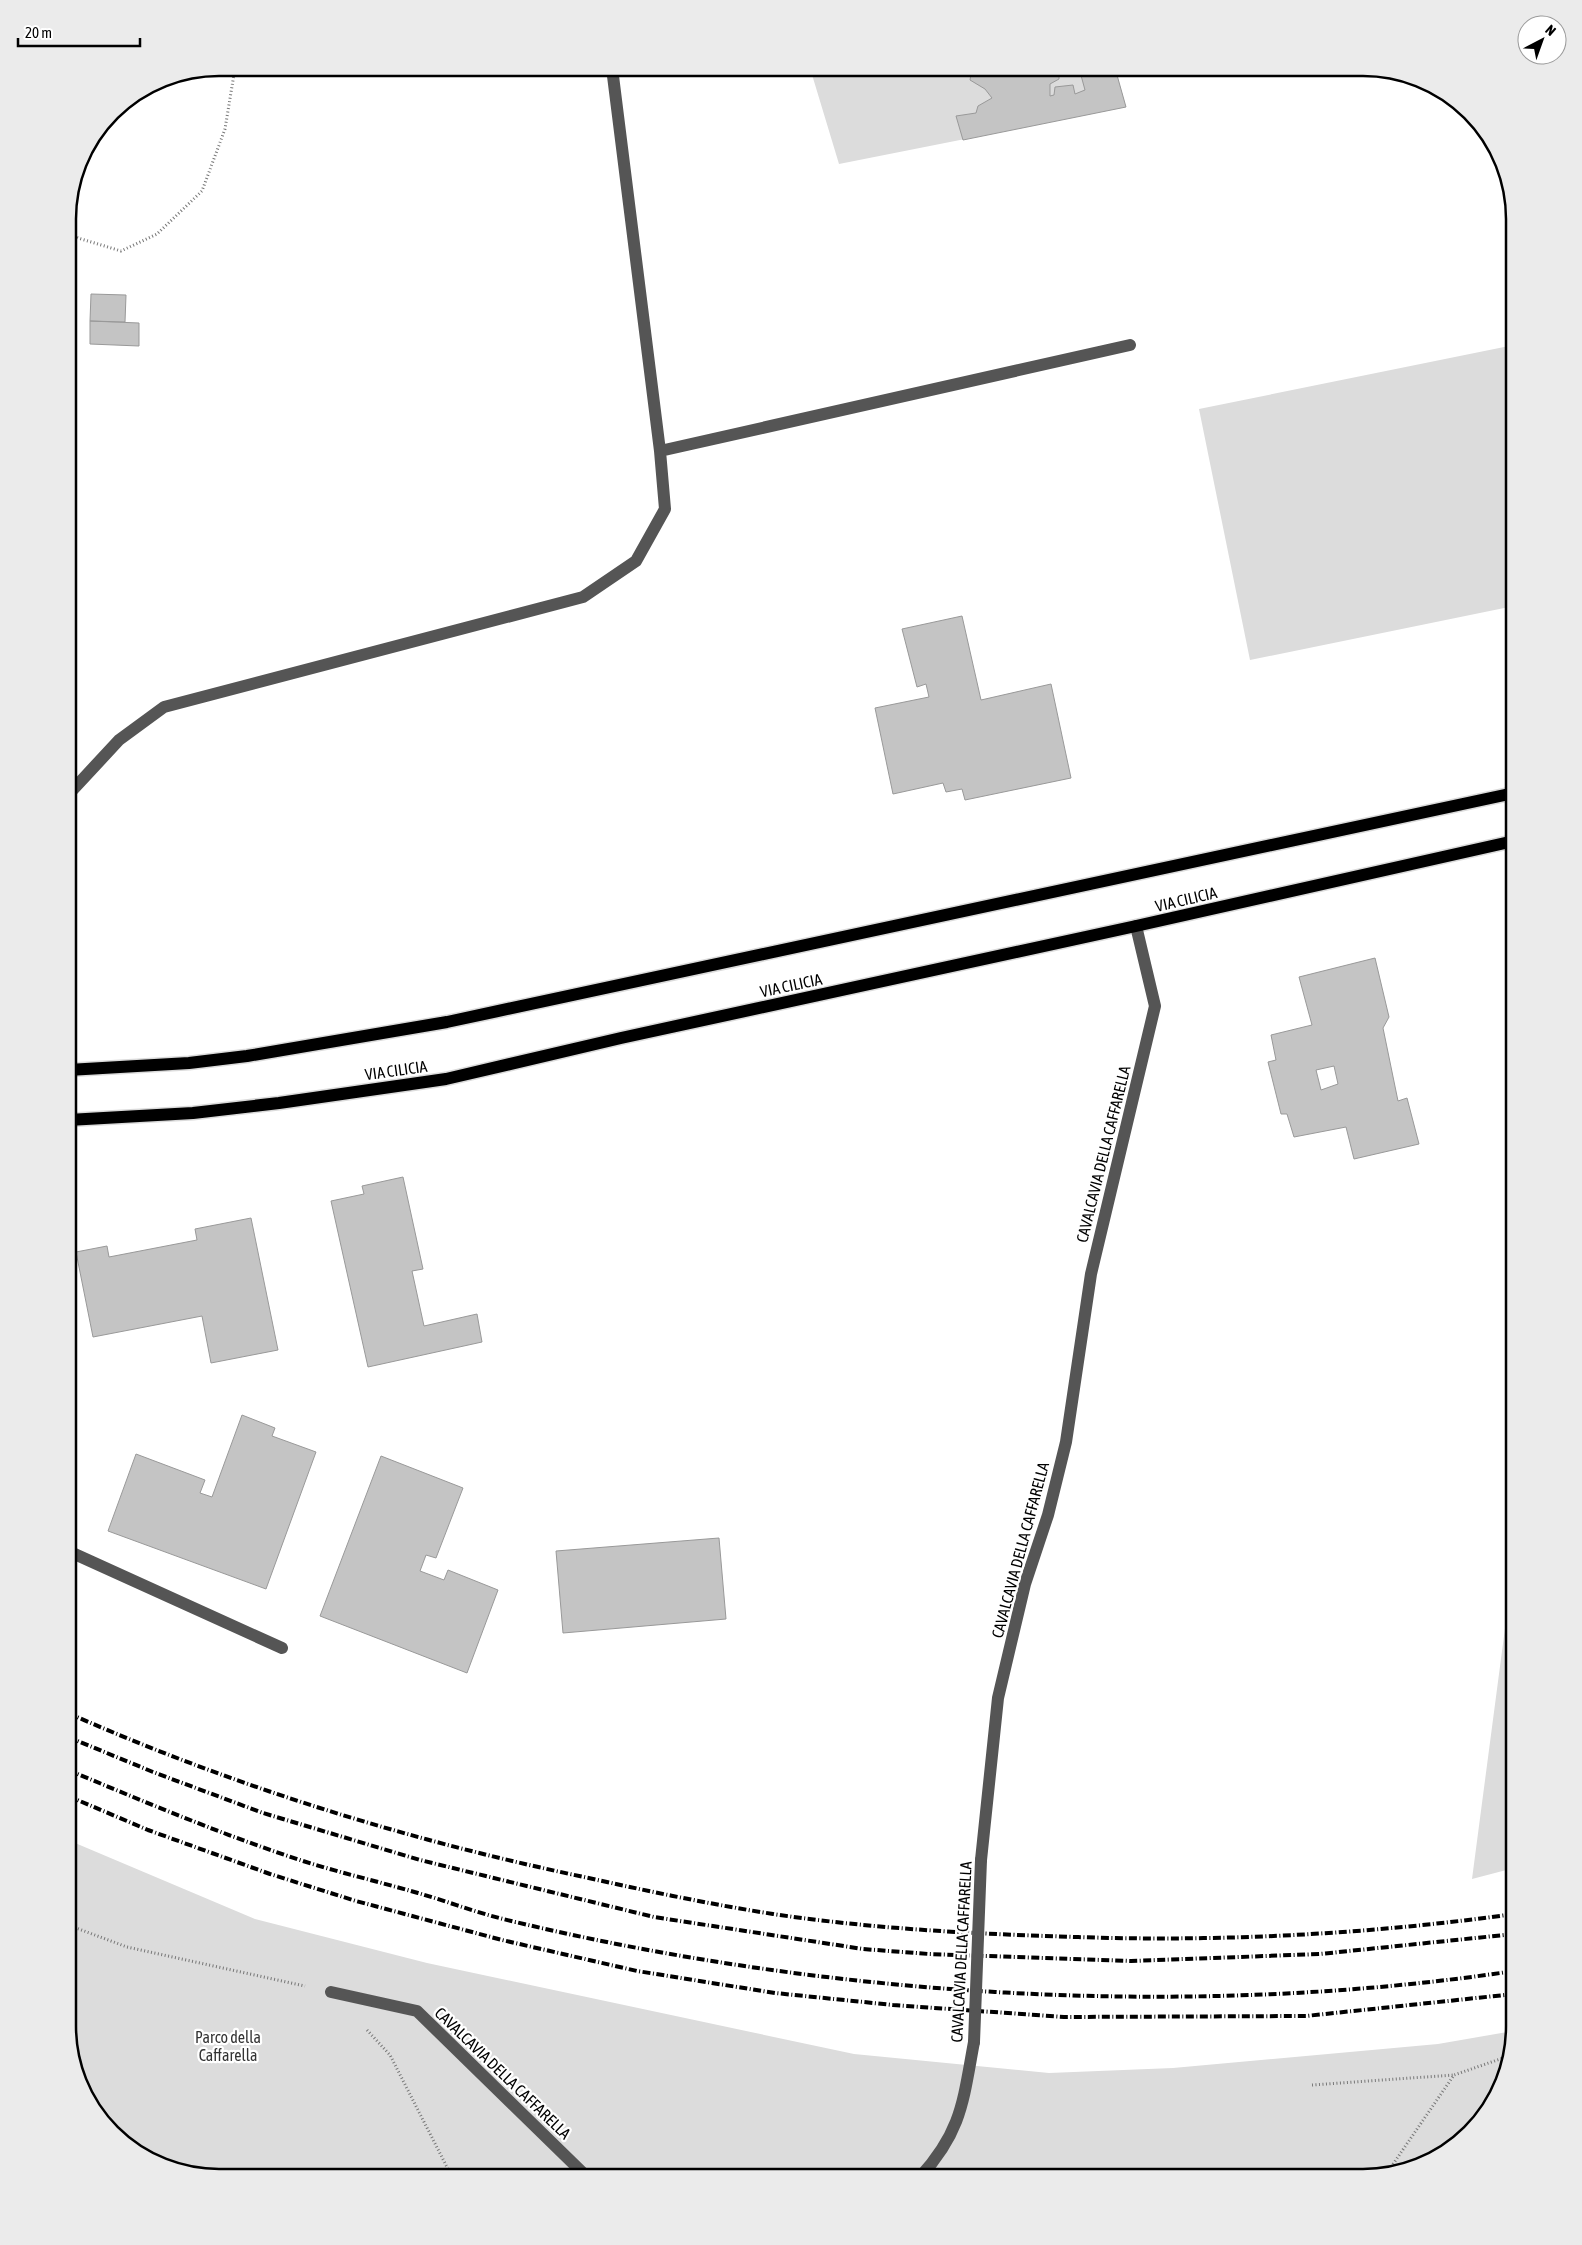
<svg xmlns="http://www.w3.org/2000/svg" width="1582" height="2245" viewBox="0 0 1582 2245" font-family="'Asap Condensed',sans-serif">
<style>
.green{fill:#dcdcdc}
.water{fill:#a3a3a3}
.building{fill:#c4c4c4;stroke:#999;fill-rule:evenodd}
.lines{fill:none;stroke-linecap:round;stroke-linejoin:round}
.major-casing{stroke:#dbdbdb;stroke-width:15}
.path{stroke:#777;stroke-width:3;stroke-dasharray:1 2.5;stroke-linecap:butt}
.minor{stroke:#555;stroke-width:12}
.major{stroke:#000;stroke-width:12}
.rail{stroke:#000;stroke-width:4;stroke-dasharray:8 2.5 1 2.5;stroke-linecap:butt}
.minor-bridge{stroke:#555;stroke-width:12}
.labels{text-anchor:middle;stroke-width:4.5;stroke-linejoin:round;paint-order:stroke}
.street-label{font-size:16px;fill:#000;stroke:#fff}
.park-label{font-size:16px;fill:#333;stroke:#fff}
.rim{fill:none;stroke:#000;stroke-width:2.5}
</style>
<rect width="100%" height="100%" fill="#fff"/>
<path class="green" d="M810 68H1115L1126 107 839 164Z
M1514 345V606L1250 660 1199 409Z
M1514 1560V1868L1472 1879Z
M68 1840 255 1919 427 1963 854 2054 1049 2073 1173 2068 1438 2044 1513 2031 1494 2101 1439 2157 1363 2177H210L143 2157 88 2102 68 2026Z"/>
<path class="water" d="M889 68H919L918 77 888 72Z"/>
<path class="building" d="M972 68H1059V79L1050 84V96L1054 95 1055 87 1073 85 1075 94 1085 90 1079 68H1115L1126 107 963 140 956 116 976 113 978 106 992 98 985 89 970 80Z
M91 294 126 295 125 322 90 321Z
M90 321 139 323V346L90 344Z
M962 616 981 700 1051 684 1071 778 965 800 962 789 946 792 943 783 893 794 875 708 929 697 926 684 917 687 902 629Z
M1375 958 1389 1017 1383 1028 1398 1101 1407 1098 1419 1144 1354 1159 1346 1127 1294 1137 1287 1114H1281L1268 1062 1276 1060 1271 1035 1312 1025 1299 977ZM1334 1066 1338 1084 1321 1090 1316 1070Z
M403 1177 423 1269 412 1271 424 1326 477 1314 482 1342 368 1367 331 1201 364 1194 362 1186Z
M251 1218 278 1350 211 1363 202 1316 93 1337 76 1252 107 1246 109 1257 197 1240 195 1229Z
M242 1415 275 1428 272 1436 316 1452 266 1589 108 1531 136 1454 205 1480 200 1493 212 1497Z
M381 1456 463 1488 436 1558 426 1555 420 1571 444 1580 448 1570 498 1590 467 1673 320 1616Z
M719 1538 726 1619 563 1633 556 1551Z"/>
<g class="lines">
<defs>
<path id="major" d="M68 1070 189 1063 247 1056 447 1022 1514 793
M68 1120 193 1113 279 1103 446 1079 621 1038 1136 926 1514 841"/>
</defs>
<use href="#major" class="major-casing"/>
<path class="path" d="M68 232 78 238 121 251 157 234 202 191 225 129 235 68
M68 491 75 488
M68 1925 127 1947 305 1986
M367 2030 390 2055 452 2177
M1312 2085 1454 2075
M1389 2170 1454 2075 1506 2057"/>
<path class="minor" d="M660 451 1130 345
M68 795 119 740 164 707 583 597 636 561 665 509 660 451 612 68
M68 1551 282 1648
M981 1860 998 1698 1025 1584 1048 1515 1066 1442 1091 1274 1155 1006 1136 926
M331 1992 417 2011 587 2177
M920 2177C962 2131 963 2101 974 2042"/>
<use href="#major" class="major"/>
<path class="rail" d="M68 1713C233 1786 407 1840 584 1877 647 1891 709 1904 773 1914 874 1929 976 1934 1077 1937 1223 1942 1370 1934 1514 1914
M68 1737 153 1772 263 1813 420 1860 654 1917 863 1949 929 1954 1131 1961 1320 1954 1514 1934
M68 1770C145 1802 223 1835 303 1861 341 1873 380 1882 418 1893 446 1901 475 1912 503 1919 824 1997 1187 2020 1514 1971
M68 1796 148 1830 270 1874 356 1901 502 1940 637 1971 775 1993 893 2005 1064 2017 1306 2016 1514 1994"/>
<path class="minor-bridge" d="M974 2042 981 1860"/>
</g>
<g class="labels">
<g class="street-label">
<text transform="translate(1186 899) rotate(-13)" y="6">VIA CILICIA</text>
<text transform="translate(791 985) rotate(-12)" y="6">VIA CILICIA</text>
<text transform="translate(396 1070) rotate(-8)" y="6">VIA CILICIA</text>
<text transform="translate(1103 1154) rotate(-76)" y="6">CAVALCAVIA DELLA CAFFARELLA</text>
<text transform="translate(1020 1550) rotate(-75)" y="6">CAVALCAVIA DELLA CAFFARELLA</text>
<text transform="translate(961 1952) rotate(-87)" y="6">CAVALCAVIA DELLA CAFFARELLA</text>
<text transform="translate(503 2073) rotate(44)" y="6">CAVALCAVIA DELLA CAFFARELLA</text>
</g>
<g class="park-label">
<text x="228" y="2043">Parco della<tspan x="228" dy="18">Caffarella</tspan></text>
</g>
</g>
<path d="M0 0H1582V2245H0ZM219 76H1363A143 143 0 0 1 1506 219V2026A143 143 0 0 1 1363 2169H219A143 143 0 0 1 76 2026V219A143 143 0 0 1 219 76Z" fill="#ebebeb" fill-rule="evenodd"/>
<path class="rim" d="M219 76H1363A143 143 0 0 1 1506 219V2026A143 143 0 0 1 1363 2169H219A143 143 0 0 1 76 2026V219A143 143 0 0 1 219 76Z"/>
<g transform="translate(1542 40) rotate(41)"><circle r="24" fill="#ffffff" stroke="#999999"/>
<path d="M0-4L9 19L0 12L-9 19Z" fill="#000000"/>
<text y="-8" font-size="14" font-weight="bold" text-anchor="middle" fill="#000000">N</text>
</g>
<path d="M18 38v8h122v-8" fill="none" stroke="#000000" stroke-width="2.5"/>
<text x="25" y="38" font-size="15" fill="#000000" stroke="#ffffff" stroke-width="4" paint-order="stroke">20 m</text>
</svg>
